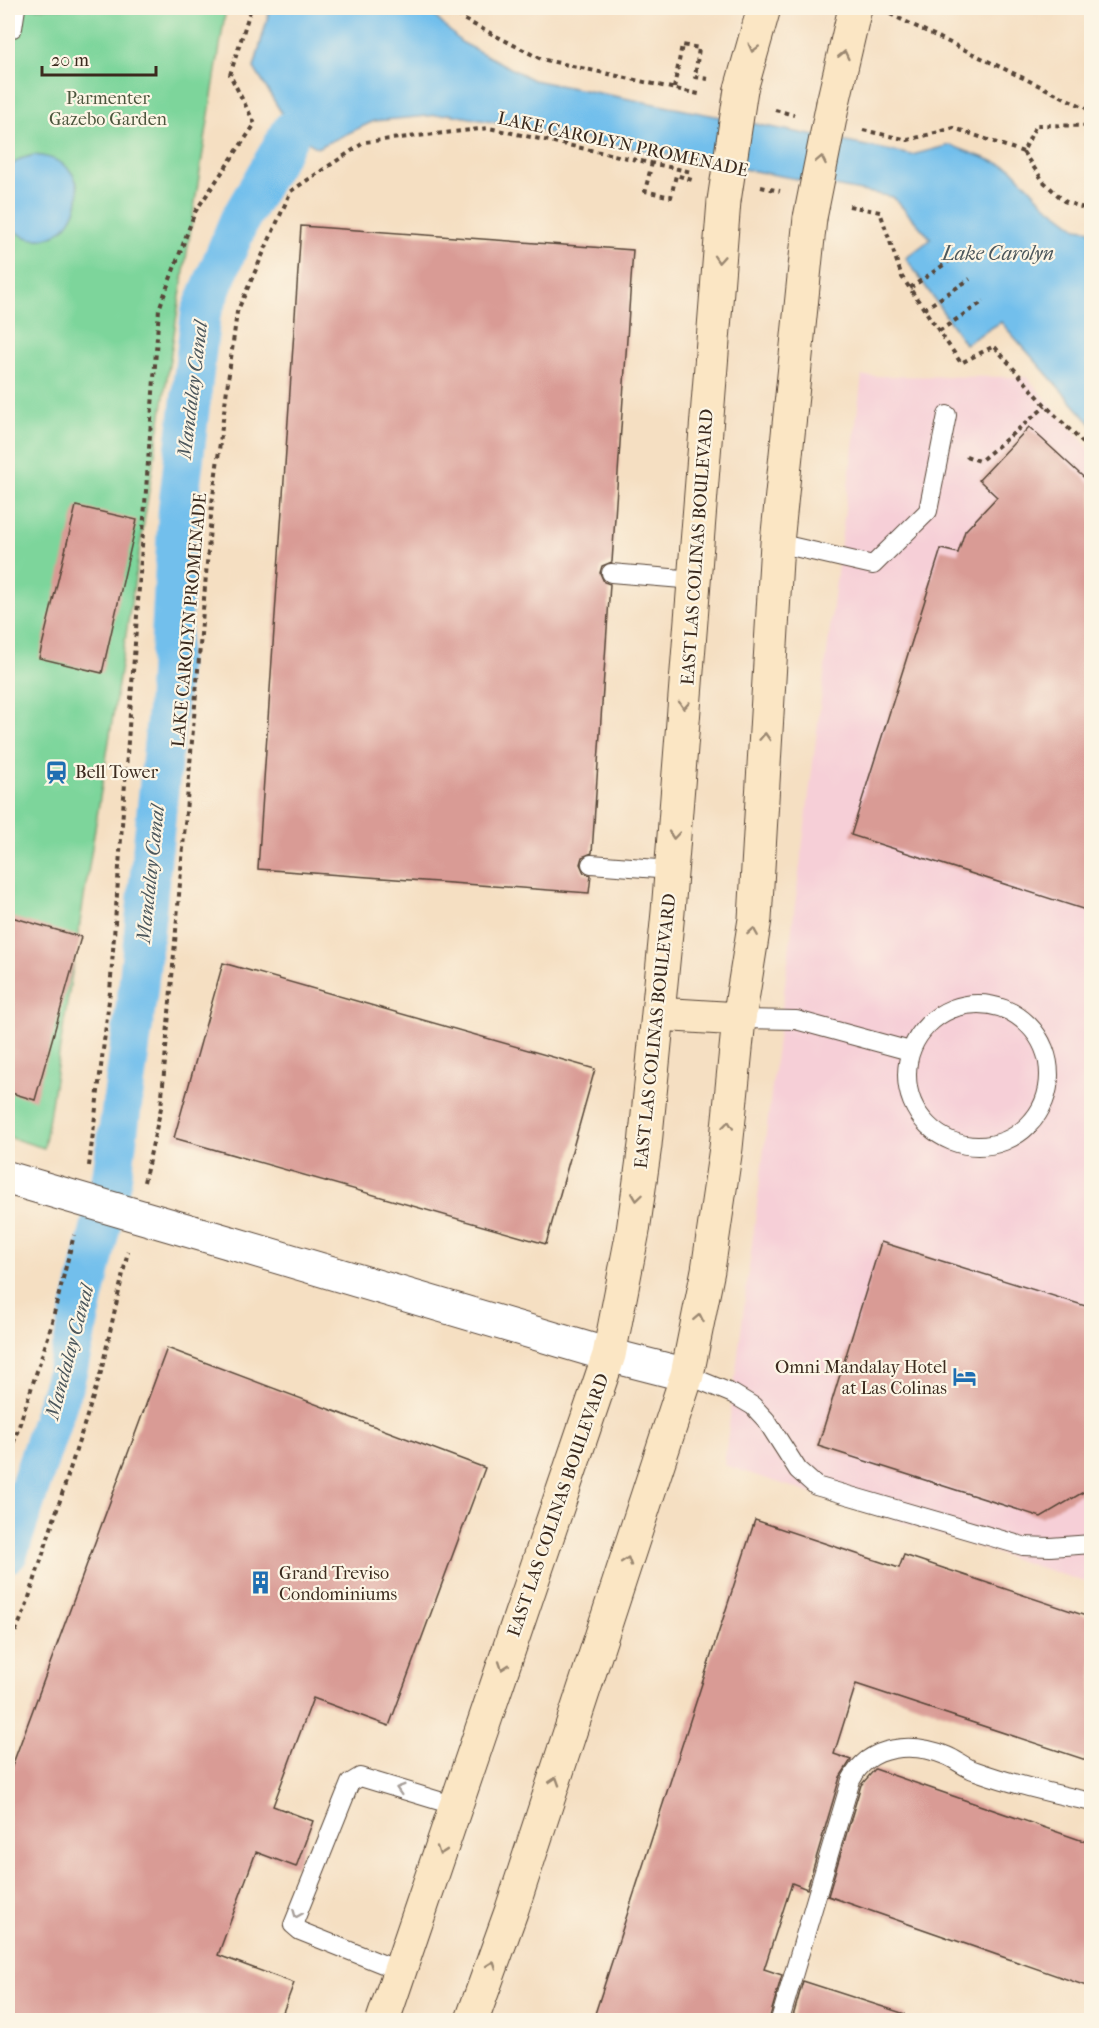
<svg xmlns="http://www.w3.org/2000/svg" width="1099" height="2028" viewBox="0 0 1099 2028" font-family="'IM FELL French Canon',serif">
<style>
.built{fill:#f6cfd7}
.green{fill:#7dd59b;stroke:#5c805c;stroke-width:1.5}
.water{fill:#72bfec;stroke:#567485;stroke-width:1.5}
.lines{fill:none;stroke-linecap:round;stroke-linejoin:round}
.canal{stroke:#72bfec;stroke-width:40}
.building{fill:#d99b95}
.lane-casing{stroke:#574537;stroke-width:20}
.street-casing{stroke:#574537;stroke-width:35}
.secondary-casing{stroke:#574537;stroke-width:35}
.path{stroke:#574537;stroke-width:4;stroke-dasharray:4.5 4.5;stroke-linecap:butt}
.lane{stroke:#fff;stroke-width:18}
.street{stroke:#fff;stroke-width:33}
.secondary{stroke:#fbe6c4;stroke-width:33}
.street-bridge-casing{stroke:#574537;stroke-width:35;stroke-linecap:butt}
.secondary-bridge-casing{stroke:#574537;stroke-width:35;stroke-linecap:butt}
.street-bridge{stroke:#fff;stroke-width:33}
.secondary-bridge{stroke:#fbe6c4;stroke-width:33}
.oneway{stroke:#9b8871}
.oneway2{stroke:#a79f9a}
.labels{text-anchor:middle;stroke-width:4.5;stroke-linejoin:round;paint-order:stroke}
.park-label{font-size:18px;fill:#4c553d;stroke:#fcf5e5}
.street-label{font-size:18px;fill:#3b2a1e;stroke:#fcf5e5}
.poi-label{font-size:18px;fill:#3b2a1e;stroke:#fcf5e5;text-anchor:start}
.water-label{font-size:20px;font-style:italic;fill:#4c575c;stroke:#fcf5e5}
</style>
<rect width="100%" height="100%" fill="#fcf5e5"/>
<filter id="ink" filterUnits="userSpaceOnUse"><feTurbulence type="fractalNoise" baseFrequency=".0167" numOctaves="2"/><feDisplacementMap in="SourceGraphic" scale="12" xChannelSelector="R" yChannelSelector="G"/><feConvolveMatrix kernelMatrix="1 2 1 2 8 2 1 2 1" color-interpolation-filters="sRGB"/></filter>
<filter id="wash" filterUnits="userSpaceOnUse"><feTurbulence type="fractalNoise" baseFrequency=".008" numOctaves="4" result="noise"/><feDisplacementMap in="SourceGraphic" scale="24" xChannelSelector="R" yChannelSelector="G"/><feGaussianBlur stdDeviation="1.35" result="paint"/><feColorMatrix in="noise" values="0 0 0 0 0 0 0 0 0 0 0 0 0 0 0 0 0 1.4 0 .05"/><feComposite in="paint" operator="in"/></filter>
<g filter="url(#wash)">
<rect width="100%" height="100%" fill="#f5dfc2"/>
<path class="built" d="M862 376 1027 377 1091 451V1584L724 1465Z"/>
<path class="green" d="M8 8H226L44 1148 8 1137Z"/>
<path class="water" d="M270 8H426L461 42 533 80 912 155 950 145 1011 168 1045 204 1077 228 1091 230V424L1001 322 965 344 906 258 931 239 893 197 449 114 374 121 317 148 292 130 254 68Z
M34 155C121 163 62 279 8 225V168L20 159Z"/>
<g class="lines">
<path class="canal" d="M8 1553 65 1380 112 1177 138 989 167 710 178 508 201 313 239 221 292 130"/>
</g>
<g id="blocks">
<path class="building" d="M301 226 633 250 612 562 602 566 600 573 604 582 610 584 592 853 582 857 580 864 584 873 591 875 589 893 258 869Z
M1029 427 1092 485V912L851 835 941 549 958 553 965 531 997 497 979 480Z
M76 506 137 520 102 673 39 658Z
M8 916 81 937 35 1100 8 1092Z
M223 963 595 1069 546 1244 174 1138Z
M881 1242 1092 1308V1487L1041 1517 818 1446Z
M167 1348 485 1468 389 1726 313 1698 273 1806 313 1821 296 1867 256 1852 218 1955 294 1983 280 2020H8V1777Z
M755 1520 899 1568 904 1555 1092 1618V1762L856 1684 834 1754 851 1760 840 1777 807 1889 792 1883 764 1969 782 1975 769 2020H593Z
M875 1769 1092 1844V1988L828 1896 861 1785Z
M803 1981 905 2014 904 2020H792Z"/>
</g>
</g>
<g filter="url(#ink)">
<use href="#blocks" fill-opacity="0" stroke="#574537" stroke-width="1.5"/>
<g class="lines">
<defs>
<path id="lane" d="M13 28 16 8
M777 543 873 565 928 511 947 415
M611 573 694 580
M591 864 671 870
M907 1075a71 71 0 1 1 142 0a71 71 0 1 1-142 0Z
M739 1019 796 1020 910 1051
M687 1375 733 1394 753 1406 766 1420 798 1470 816 1486 1023 1546 1050 1547 1092 1544
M400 1971 300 1931 293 1925 350 1783 360 1777 456 1806
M780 2020 851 1780C869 1744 913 1742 947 1756 957 1760 965 1768 976 1771 1012 1784 1054 1794 1092 1802"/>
<path id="street" d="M231 1243 609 1355 687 1375"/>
<path id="secondary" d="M741 89 764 8
M833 103 855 8
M658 1014 739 1019
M383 2020 609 1355 633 1231 645 1145 668 912 724 201
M472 2020 512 1909 687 1375 708 1270 726 1148 739 1019 755 919 777 543 810 218"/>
</defs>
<use href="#lane" class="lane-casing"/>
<use href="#street" class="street-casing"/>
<use href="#secondary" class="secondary-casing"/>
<path class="path" d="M451 8 463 19 541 59 703 95
M890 14 1092 111
M674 88 682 45 699 48 695 77 708 79
M775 110 794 115
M1088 127 1092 119
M863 130 908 140 954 128 1023 152 1036 125 1092 126
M1023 152 1044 182 1064 201 1092 211
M652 163 645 191 671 197 676 175 692 180
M761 187 780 191
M849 206 880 212 902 277 961 363 994 346 1046 406 1092 452
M910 288 955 257
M924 309 970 279
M939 331 984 301
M966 456 980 461 1046 406
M89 1166 110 992 159 309 195 212 255 124 230 75 251 8
M144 1182 161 1108 212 504 237 312 291 191 365 142 489 128 692 172
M8 1460 48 1337 74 1235
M8 1648 25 1610 101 1372 128 1251"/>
<use href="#lane" class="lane"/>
<use href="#street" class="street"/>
<use href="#secondary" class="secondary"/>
<defs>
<path id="street-bridge" d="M8 1178 231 1243"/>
<path id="secondary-bridge" d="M724 201 741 89
M810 218 833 103"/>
</defs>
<use href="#street-bridge" class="street-bridge-casing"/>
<use href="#secondary-bridge" class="secondary-bridge-casing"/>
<use href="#street-bridge" class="street-bridge"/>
<use href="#secondary-bridge" class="secondary-bridge"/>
</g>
<defs><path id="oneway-chevron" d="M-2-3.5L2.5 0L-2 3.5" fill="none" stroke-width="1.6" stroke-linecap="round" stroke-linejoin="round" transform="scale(1.5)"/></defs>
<g class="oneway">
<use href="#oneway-chevron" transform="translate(753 48) rotate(105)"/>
<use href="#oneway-chevron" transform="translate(844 55) rotate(-77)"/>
<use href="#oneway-chevron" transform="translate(821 160) rotate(-79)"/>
<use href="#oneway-chevron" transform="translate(719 259) rotate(94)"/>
<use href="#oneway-chevron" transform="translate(684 705) rotate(94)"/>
<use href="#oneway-chevron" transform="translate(765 737) rotate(-87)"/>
<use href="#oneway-chevron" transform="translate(674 835) rotate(95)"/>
<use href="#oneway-chevron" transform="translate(753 932) rotate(-81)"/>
<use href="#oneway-chevron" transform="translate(728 1125) rotate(-84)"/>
<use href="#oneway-chevron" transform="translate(637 1197) rotate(98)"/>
<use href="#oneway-chevron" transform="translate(699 1318) rotate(-79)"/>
<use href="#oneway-chevron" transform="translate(627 1561) rotate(-72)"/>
<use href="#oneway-chevron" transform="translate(503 1666) rotate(109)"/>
<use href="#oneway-chevron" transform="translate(555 1781) rotate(-72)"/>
<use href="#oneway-chevron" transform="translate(441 1851) rotate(109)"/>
<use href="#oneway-chevron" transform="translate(492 1965) rotate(-70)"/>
</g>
<g class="oneway2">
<use href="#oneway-chevron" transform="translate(400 1789) rotate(-163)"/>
<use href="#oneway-chevron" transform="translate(297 1914) rotate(112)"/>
</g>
</g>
<defs>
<symbol id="station-bare" viewBox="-9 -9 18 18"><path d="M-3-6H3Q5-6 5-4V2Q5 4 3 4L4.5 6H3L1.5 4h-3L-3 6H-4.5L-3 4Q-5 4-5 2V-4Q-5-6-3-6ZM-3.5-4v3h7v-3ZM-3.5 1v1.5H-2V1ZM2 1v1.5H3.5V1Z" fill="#1f6fb2" stroke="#fcf5e5" stroke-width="2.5" paint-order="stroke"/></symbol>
<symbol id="hotel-bare" viewBox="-9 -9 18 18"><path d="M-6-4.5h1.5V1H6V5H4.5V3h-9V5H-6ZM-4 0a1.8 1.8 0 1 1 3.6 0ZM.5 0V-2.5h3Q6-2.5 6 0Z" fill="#1f6fb2" stroke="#fcf5e5" stroke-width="2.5" paint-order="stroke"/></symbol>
<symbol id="building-bare" viewBox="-9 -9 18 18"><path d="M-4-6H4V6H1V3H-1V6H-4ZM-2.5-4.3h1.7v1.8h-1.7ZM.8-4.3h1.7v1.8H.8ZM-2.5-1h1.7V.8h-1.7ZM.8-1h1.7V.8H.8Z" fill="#1f6fb2" stroke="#fcf5e5" stroke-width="2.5" paint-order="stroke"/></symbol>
</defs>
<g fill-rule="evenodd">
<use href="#station-bare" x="40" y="756" width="33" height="33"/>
<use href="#hotel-bare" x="948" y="1360" width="33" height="33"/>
<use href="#building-bare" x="244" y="1566" width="33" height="33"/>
</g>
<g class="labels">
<g class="park-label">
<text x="108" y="104">Parmenter<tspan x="108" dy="21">Gazebo Garden</tspan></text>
</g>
<g class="street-label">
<text transform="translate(623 144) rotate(12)" y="6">LAKE CAROLYN PROMENADE</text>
<text transform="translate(697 547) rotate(-86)" y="6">EAST LAS COLINAS BOULEVARD</text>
<text transform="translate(189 620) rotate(-85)" y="6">LAKE CAROLYN PROMENADE</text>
<text transform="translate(655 1031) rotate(-84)" y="6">EAST LAS COLINAS BOULEVARD</text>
<text transform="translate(558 1505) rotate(-71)" y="6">EAST LAS COLINAS BOULEVARD</text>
</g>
<g class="poi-label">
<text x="75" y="778">Bell Tower</text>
<text x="947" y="1373" text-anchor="end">Omni Mandalay Hotel<tspan x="947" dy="21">at Las Colinas</tspan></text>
<text x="279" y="1579">Grand Treviso<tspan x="279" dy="21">Condominiums</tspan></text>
</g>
<g class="water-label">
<text x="998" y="260">Lake Carolyn</text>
<text transform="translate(192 390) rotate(-83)" y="7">Mandalay Canal</text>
<text transform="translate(150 874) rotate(-84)" y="7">Mandalay Canal</text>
<text transform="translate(69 1352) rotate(-75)" y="7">Mandalay Canal</text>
</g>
</g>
<rect width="1099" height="2028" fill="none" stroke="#fcf5e5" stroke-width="30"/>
<path d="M42 66v9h114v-9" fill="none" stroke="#3b2a1e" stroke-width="3"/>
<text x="51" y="66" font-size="18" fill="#3b2a1e" stroke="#fcf5e5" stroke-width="4.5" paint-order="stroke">20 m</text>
</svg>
